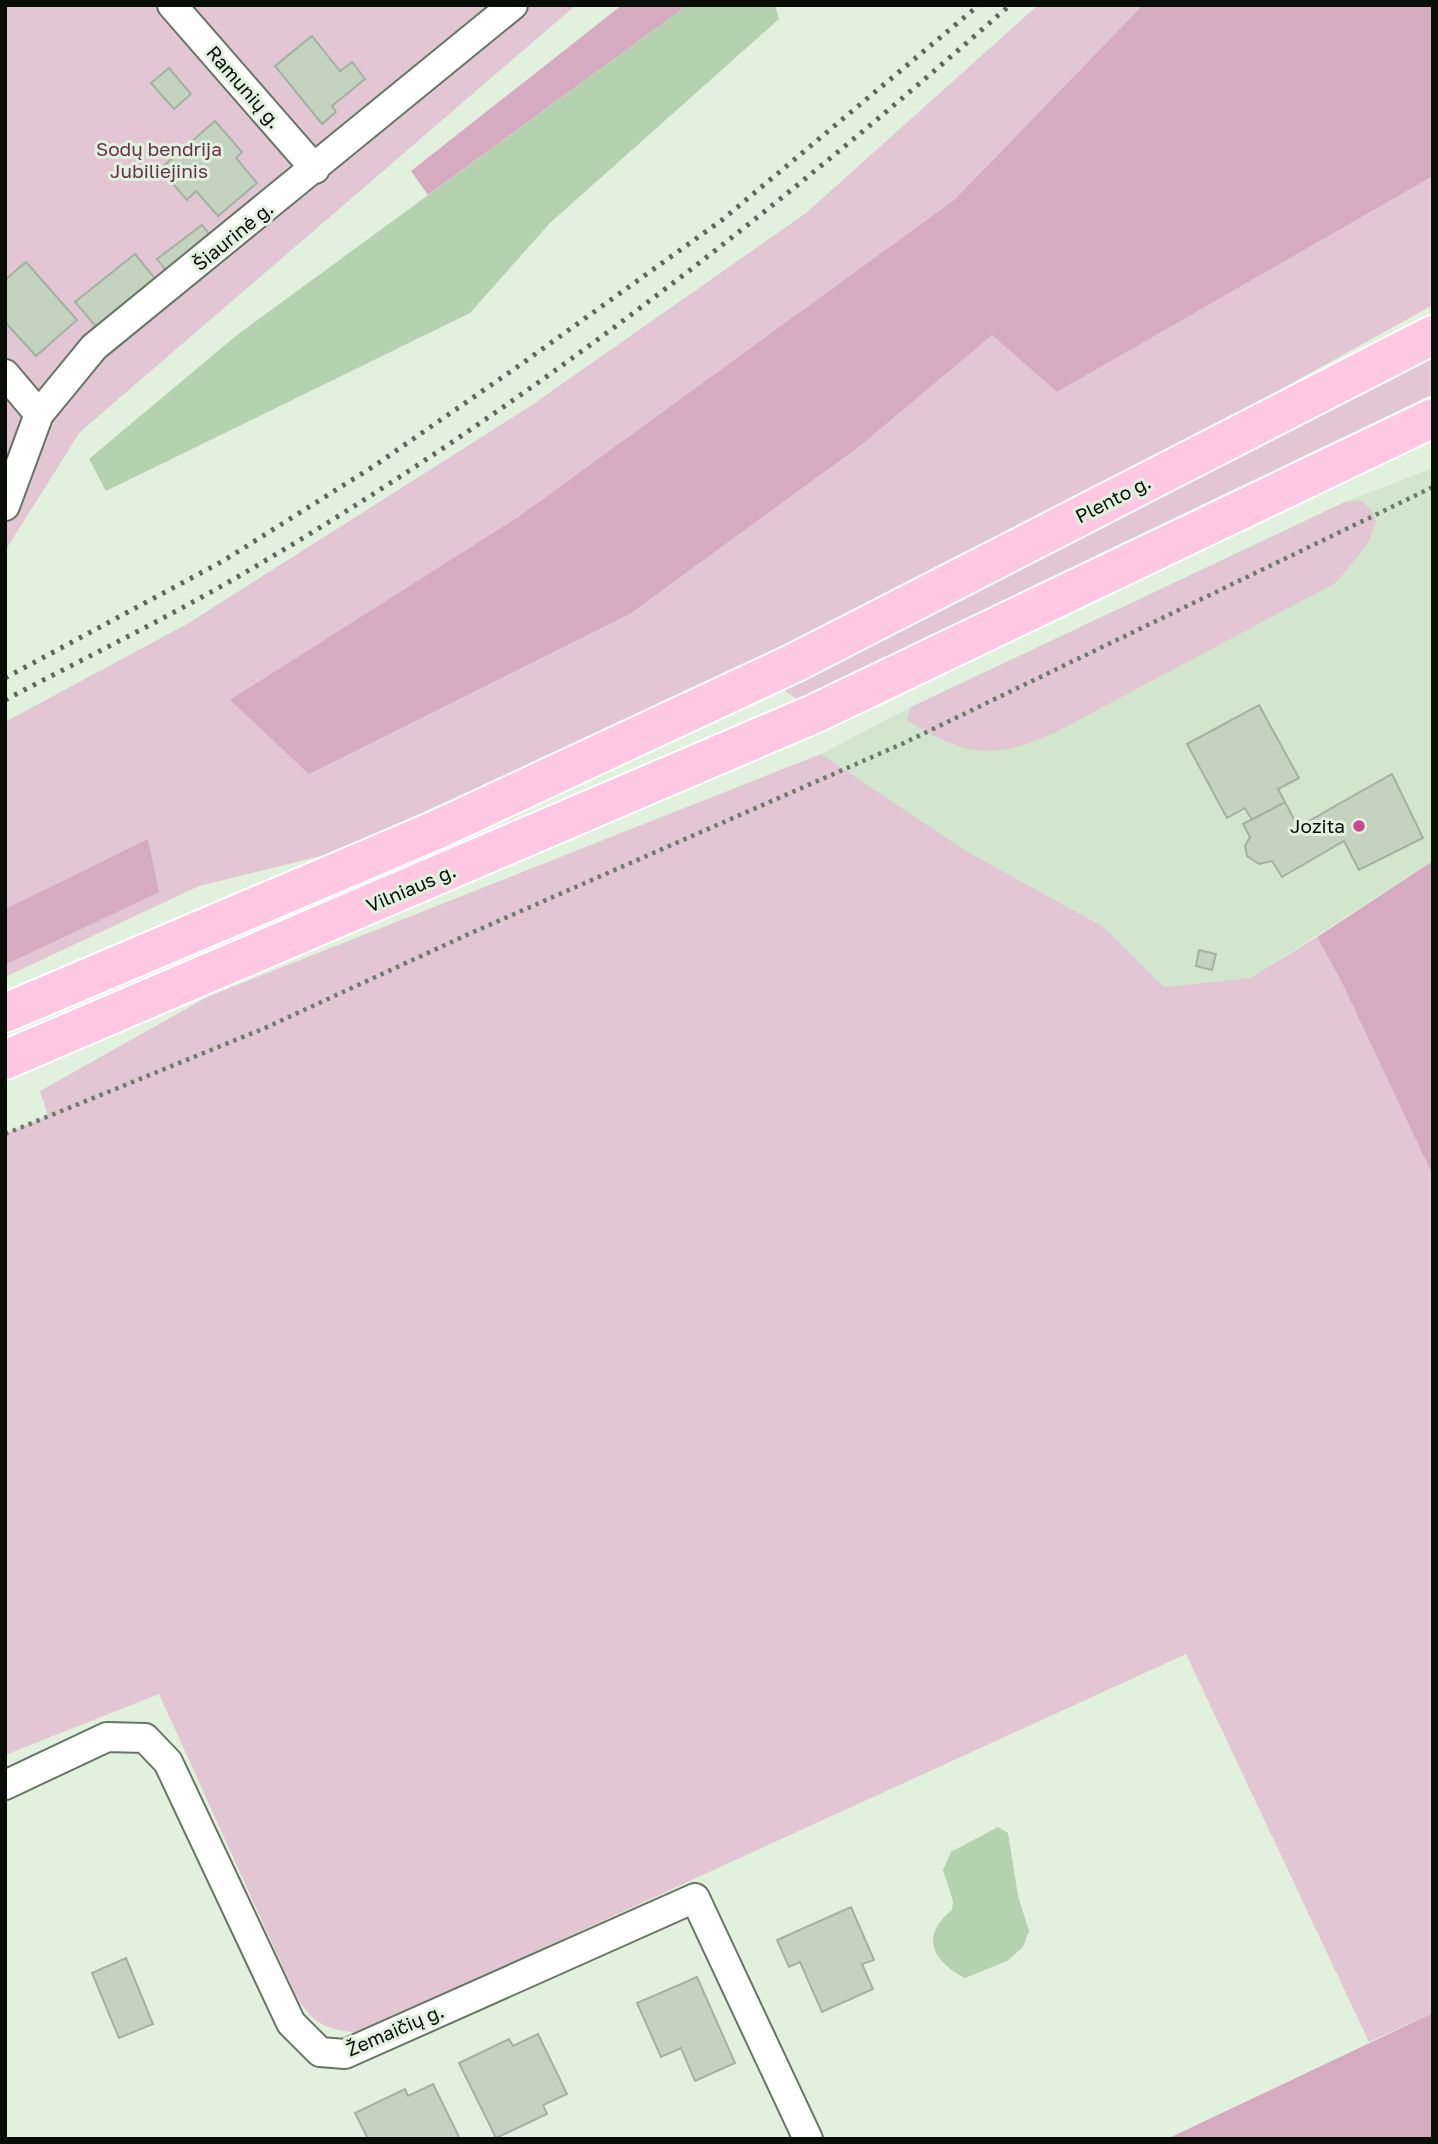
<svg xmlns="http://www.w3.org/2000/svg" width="1438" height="2144" viewBox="0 0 1438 2144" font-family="'Golos Text',sans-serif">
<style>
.built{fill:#d1e6cd}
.green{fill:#e2c6d3}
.forest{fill:#d6abc0}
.water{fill:#b4d2af}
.building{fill:#c3d3c0;stroke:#a3b2a0;stroke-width:2}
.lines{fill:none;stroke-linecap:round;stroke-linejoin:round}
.minor-casing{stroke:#677565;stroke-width:32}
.trunk-casing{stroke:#fff;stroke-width:42}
.path{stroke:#707a6e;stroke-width:4.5;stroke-dasharray:3.5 5;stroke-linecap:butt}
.minor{stroke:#fff;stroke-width:28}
.trunk{stroke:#fec8e3;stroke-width:38}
.rail{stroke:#5e685d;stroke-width:5;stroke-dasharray:3.5 7;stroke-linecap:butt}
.poi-dot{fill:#c84893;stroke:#e1f1de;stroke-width:2.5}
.labels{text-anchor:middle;stroke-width:6;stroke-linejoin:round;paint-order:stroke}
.street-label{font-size:19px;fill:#080d07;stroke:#e1f1de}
.park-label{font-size:19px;fill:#662f4d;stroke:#e1f1de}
.poi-label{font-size:19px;fill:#080d07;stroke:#e1f1de;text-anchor:end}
</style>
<rect width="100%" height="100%" fill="#e1f1de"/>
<path class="built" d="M1433 468V861L1250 978 1164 987 1104 927 966 851 821 754 911 707 1345 502Z"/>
<path class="green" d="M5 5H576L80 432 5 551Z
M1038 5H1143L954 200 518 517 231 700 309 773 630 614 860 446 992 334 1057 392 1433 176V305L1063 510 743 670 329 854 199 886 5 977V965L158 892 148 839 5 909V722L187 624 529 407 806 213Z
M1433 356V394L797 699 785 691 790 682Z
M1362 501 1372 511 1376 521 1368 543 1337 582 1056 732C993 761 965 756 907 720L911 707 1345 502Z
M821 754 966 851 1104 927 1164 987 1250 978 1317 937 1342 983 1433 1176V2013L1369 2042 1186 1654 357 2033C324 2028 314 2025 296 1996L159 1694 5 1755V1134L48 1116 40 1091 209 996Z"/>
<path class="forest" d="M622 5H688L428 195 411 171Z
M1143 5H1433V176L1057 392 992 335 860 446 630 614 309 774 230 700 518 517 954 200Z
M148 839 159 892 5 965V909Z
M1433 861V1176L1342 983 1317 937Z
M1433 2013V2139H1167Z"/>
<path class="water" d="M688 5H775L779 19 550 223 470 313 106 491 89 459 237 335Z
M998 1827 1008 1833 1018 1896 1029 1931 1023 1947 1007 1961 965 1978C933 1961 919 1937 952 1910L953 1901 943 1870 951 1852Z"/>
<path class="building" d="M312 36 340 71 352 62 365 79 332 106 336 112 322 124 275 66Z
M169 68 191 94 174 109 151 83Z
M215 121 242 152 236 158 257 183 218 216 196 191 187 200 160 169Z
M202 225 214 240 169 274 157 259Z
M135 254 158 282 99 330 75 302Z
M26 262 77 320 36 356 5 322V280Z
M1259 705 1299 778 1278 789 1285 802 1252 820 1245 808 1227 818 1187 744Z
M1392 774 1423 838 1359 870 1344 841 1282 877 1272 861 1259 864 1247 856 1245 846 1250 837 1243 824 1285 802 1298 827Z
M1199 950 1216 954 1212 970 1196 966Z
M851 1907 874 1960 862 1964 873 1989 822 2012 800 1962 789 1967 777 1940Z
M126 1958 153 2024 119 2038 92 1973Z
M697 1977 735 2063 695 2081 681 2048 661 2057 637 2003Z
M538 2034 567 2094 543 2105 547 2114 496 2138 459 2063 509 2039 513 2046Z
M433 2084 460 2139H368L355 2113 405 2089 408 2096Z"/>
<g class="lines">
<defs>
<path id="minor" d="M172 5 315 169
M5 374 39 414
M5 506 39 414 94 347 513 5
M5 1785 107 1737 145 1738 168 1762 291 2023 320 2052 345 2054 695 1898 808 2139"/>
<path id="trunk" d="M5 1013 436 830 794 663 1433 335
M5 1060 816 713 1433 418"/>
</defs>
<use href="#minor" class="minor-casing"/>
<use href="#trunk" class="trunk-casing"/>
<path class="path" d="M5 1134 265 1028 471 933 904 743 1433 487"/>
<use href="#minor" class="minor"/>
<use href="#trunk" class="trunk"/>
<path class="rail" d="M5 678 223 561 374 466 520 365 722 220 979 5
M5 700C81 660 159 622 234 579 513 417 768 218 1010 5"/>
</g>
<circle class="poi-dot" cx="1359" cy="826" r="7"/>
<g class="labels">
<g class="street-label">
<text transform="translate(244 87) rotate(49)" y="7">Ramunių g.</text>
<text transform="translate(233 236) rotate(-39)" y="7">Šiaurinė g.</text>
<text transform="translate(1113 499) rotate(-27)" y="7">Plento g.</text>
<text transform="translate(411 888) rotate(-23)" y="7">Vilniaus g.</text>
<text transform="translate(395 2030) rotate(-23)" y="7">Žemaičių g.</text>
</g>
<g class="park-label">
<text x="159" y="156">Sodų bendrija<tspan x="159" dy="22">Jubiliejinis</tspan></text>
</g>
<g class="poi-label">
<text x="1345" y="833">Jozita</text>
</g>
</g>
<rect width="1438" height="2144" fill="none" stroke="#080d07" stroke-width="14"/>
</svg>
